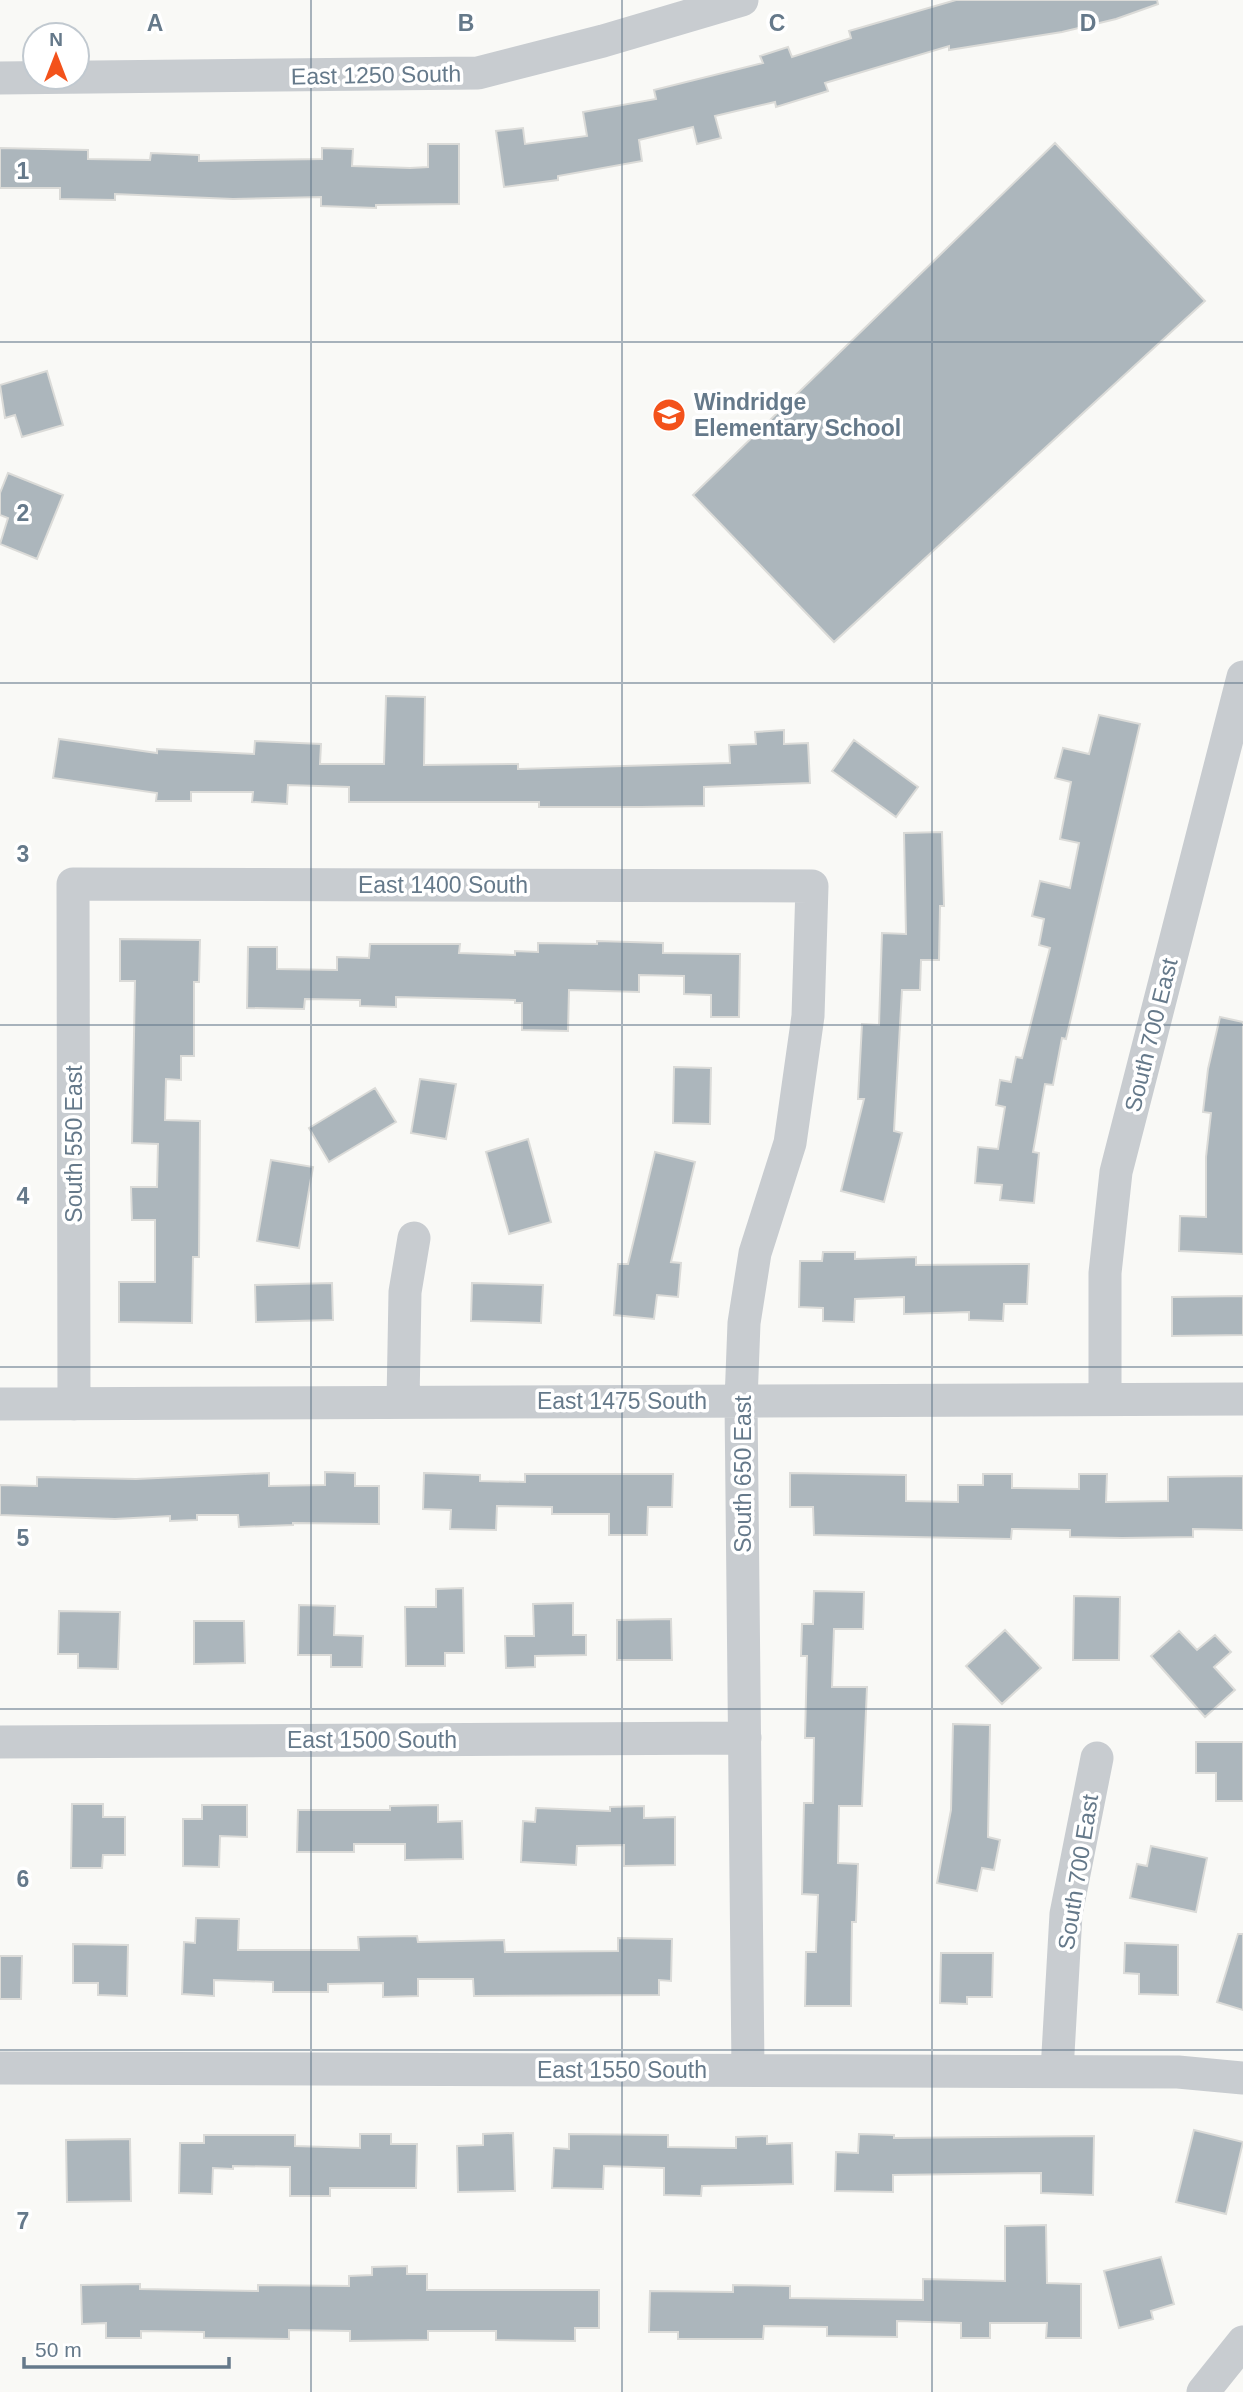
<svg xmlns="http://www.w3.org/2000/svg" width="1243" height="2392" viewBox="0 0 1243 2392" font-family="Arial,sans-serif">
<style>
.building{fill:#acb6bc;stroke:#dbdbd8;stroke-width:2}
.lines{fill:none;stroke-linecap:round;stroke-linejoin:round}
.minor{stroke:#c8ccd0;stroke-width:33}
.grid{fill:none;stroke:#65798a;stroke-width:2;stroke-opacity:0.55}
.labels{text-anchor:middle;stroke-width:7;stroke-linejoin:round;paint-order:stroke}
.street-label{font-size:23px;fill:#65798a;stroke:#fff}
.poi-label{font-size:23px;font-weight:bold;fill:#65798a;stroke:#fff;text-anchor:start}
.grid-label{font-size:23px;text-anchor:middle;font-weight:bold;fill:#65798a;stroke:#fff;stroke-width:7;stroke-linejoin:round;paint-order:stroke}
</style>
<rect width="100%" height="100%" fill="#f9f9f6"/>
<path class="building" d="M956 0H1157L1158 4 1116 19 1062 32 949 50V46L825 83 828 91 776 107 775 102 715 116 721 138 697 144 693 127 639 140 642 161 558 176V180L504 187 496 131 523 128 525 144 587 136 583 112 656 99 654 90 763 63 760 56 788 47 792 57 851 38 849 31Z
M1055 143 1205 301 834 642 693 495Z
M428 144H459V204L376 205V208L321 206V197L233 199 115 194V200L60 199V188H0V148L88 150V159L150 160 151 153 199 155V161L322 159V148L353 149 352 166 410 168 428 167Z
M47 371 63 425 22 437 15 415 5 418 0 385Z
M8 473 63 495 37 559 0 544 8 518 0 515V493Z
M386 696 425 697 424 765 518 764V769L730 763 729 745 756 744 755 732 784 730V744L808 743 810 783 704 787V806L641 807H539V802H349V787L288 785 287 804 252 802 253 792H191V801H156L157 793 53 778 59 739 157 753V749L254 754 255 741 321 744 320 764H384Z
M1099 715 1140 724 1066 1039 1062 1038 1053 1085 1045 1084 1033 1152 1039 1153 1034 1203 1000 1200 1002 1185 975 1183 978 1147 998 1149 1005 1107 996 1105 1000 1080 1011 1082 1016 1057 1022 1058 1050 948 1039 945 1044 919 1032 916 1040 881 1070 888 1079 843 1060 839 1071 782 1055 778 1063 748 1089 754Z
M854 740 918 787 896 817 832 771Z
M942 832 944 906H940L939 960H921L920 990H902L894 1131 902 1133 884 1202 841 1191 864 1099H858L862 1024 879 1025 882 933 906 934 904 833Z
M120 939 200 940 199 982H194V1056H181V1080L166 1079 165 1120 200 1121 199 1257H193L192 1323 119 1322V1282H155V1220H132L131 1187H157L158 1144 132 1143 135 981H120Z
M597 941 663 943V953L740 954 739 1017H711V995L684 994V976L639 975V992L569 990 568 1031 522 1030V1003H515V1000L396 997V1007L360 1006V1000L305 999 304 1009 247 1008 248 947H277V969L337 970V957L369 958 370 944H460L459 953 515 955V951L538 952V943L597 944Z
M1220 1017 1243 1022V1254L1179 1251 1180 1216 1206 1217V1157L1211 1113 1203 1112 1208 1069Z
M674 1067 711 1068 710 1124 673 1123Z
M420 1079 456 1084 446 1139 411 1133Z
M375 1088 396 1122 329 1162 309 1128Z
M528 1139 551 1222 509 1234 486 1152Z
M655 1152 695 1162 671 1262 681 1263 678 1297 657 1295 654 1319 614 1315 618 1264H628Z
M271 1160 313 1167 299 1248 257 1241Z
M823 1252H855V1259L916 1257V1265L1029 1264 1027 1304H1004L1003 1321 969 1320V1312L904 1314V1297L855 1299 854 1322 823 1321V1308L799 1307 800 1261H822Z
M332 1283 333 1320 256 1322 255 1285Z
M472 1283 543 1285 541 1323 471 1321Z
M1243 1296V1335L1172 1336V1297Z
M325 1472 355 1473V1486H379V1524L293 1523V1525L239 1527 238 1515H197V1520L170 1521V1516L115 1519 0 1515V1485L37 1486V1477L136 1479 269 1473V1486L325 1485Z
M424 1473 480 1475V1481L525 1482V1474H673L672 1507H648L647 1535H609V1514H552V1507L497 1506 496 1530 450 1529 451 1510 423 1509Z
M790 1473 906 1475V1501L958 1502V1485H983V1474H1012V1488L1079 1489V1474H1107L1106 1502 1168 1501V1477L1243 1476V1530L1193 1529V1537L1122 1538 1070 1537V1530L1012 1529 1011 1539 814 1535 813 1507H790Z
M463 1588 464 1653H445V1666H406L405 1607H436V1589Z
M814 1591 864 1592 863 1629H834L832 1687H867L862 1806H839L838 1863 858 1864 856 1922H852L851 2006H805L806 1952H816L818 1895 802 1894 804 1803H813L814 1738H805L807 1656H801L802 1624H813Z
M1074 1596 1120 1597 1119 1660H1073Z
M573 1603V1635H586V1655L535 1656V1667L506 1668 505 1636H534L533 1604Z
M299 1605 335 1606 334 1635 363 1636 362 1667H331V1655H298Z
M59 1611 120 1612 118 1669 78 1668V1654H58Z
M671 1619 672 1660H617V1620Z
M194 1621H244L245 1663 194 1664Z
M1005 1630 1041 1668 1002 1704 966 1666Z
M1179 1631 1197 1650 1215 1635 1231 1652 1214 1667 1235 1690 1205 1717 1151 1656Z
M953 1724 990 1725 988 1837 1000 1840 994 1870 982 1868 977 1891 937 1883 951 1810Z
M1196 1742H1243V1801H1216V1773H1196Z
M72 1804H103V1817H125V1855H103L102 1868H71Z
M202 1805H247V1837L220 1836 219 1867 183 1866V1819H202Z
M438 1805V1822L462 1821 463 1859 405 1860V1844H354V1852H297L298 1810H390V1806Z
M644 1806V1818L675 1817V1865L624 1866V1845L577 1846 576 1865 521 1862 523 1821 535 1822 536 1808 610 1811V1807Z
M1151 1846 1207 1858 1196 1912 1130 1898 1137 1864 1147 1866Z
M196 1918 239 1919 238 1950H359L358 1937 417 1936 418 1942 504 1940 505 1952 618 1951V1938L672 1939 671 1981 659 1980V1995L474 1996 473 1979H418V1996L383 1997V1983L328 1984V1992H273V1982L214 1980V1996L182 1994 184 1942 195 1943Z
M1238 1934H1243V2010L1217 2002Z
M1125 1943 1178 1945V1995L1139 1994V1974L1124 1973Z
M73 1944 128 1945 127 1996 98 1995V1983H73Z
M941 1953H993L992 1997H967V2004L940 2003Z
M0 1956H22L21 1999H0Z
M1194 2130 1243 2142 1226 2214 1176 2202Z
M513 2133 515 2191 458 2192 457 2146 483 2145V2134Z
M360 2134H391V2144H417L416 2188H330V2196H290V2167L233 2166V2169L213 2168 212 2194 179 2193 180 2143H204V2135H295V2146L360 2148Z
M569 2134 668 2135V2147L736 2148V2137L767 2136V2144L792 2143 793 2184 702 2186 701 2196 664 2195V2168L604 2166 603 2189 552 2188 554 2148 569 2149Z
M859 2134 894 2135V2138L1094 2136 1093 2195 1041 2193V2173L893 2175V2192L835 2191 836 2152 858 2153Z
M130 2139 131 2201 67 2202 66 2140Z
M1046 2225 1047 2283 1081 2284V2338H1046L1047 2323H990V2338H961V2323L897 2321V2337L827 2336V2327L764 2326 763 2339H678V2332H649L650 2291 733 2292V2285L790 2286V2298L923 2300V2279L1005 2281V2226Z
M1161 2257 1174 2304 1151 2311 1153 2319 1119 2328 1104 2271Z
M407 2266V2274H427V2290H599V2328H575V2341L496 2340V2331H428V2340L350 2341V2331L289 2330V2339L204 2338V2332L141 2331V2338H106V2323L82 2324 81 2285 140 2284V2289L258 2291V2285L349 2286V2276L372 2275V2267Z"/>
<g class="lines">
<path class="minor" d="M0 78 478 73 603 41 742 0
M1105 1399V1273L1116 1172 1243 677
M403 1402 405 1292 414 1238
M0 1404 1243 1399
M74 1404 73 884 812 886 808 1016 790 1143 755 1253 744 1323 741 1401 748 2070
M0 1742 745 1738
M0 2068 1178 2072 1243 2078
M1057 2071 1066 1914 1097 1758
M1203 2392 1243 2342"/>
</g>
<path class="grid" d="M311 0V2392M622 0V2392M932 0V2392M0 342H1243M0 683H1243M0 1025H1243M0 1367H1243M0 1709H1243M0 2050H1243"/>
<defs>
<symbol id="school-disc" viewBox="-11 -11 22 22"><circle r="9.5" fill="#f3521b" stroke="#fff"/><path d="M0-5L7-2L0 1L-7-2ZM-4 1L0 2.5L4 1V4Q0 6-4 4Z" fill="#fff"/></symbol>
</defs>
<g fill-rule="evenodd">
<use href="#school-disc" x="650" y="396" width="38" height="38"/>
</g>
<g class="labels">
<g class="street-label">
<text transform="translate(376 75) rotate(-1)" y="8">East 1250 South</text>
<text x="443" y="893">East 1400 South</text>
<text transform="translate(1151 1035) rotate(-76)" y="8">South 700 East</text>
<text transform="translate(74 1144) rotate(-90)" y="8">South 550 East</text>
<text x="622" y="1409">East 1475 South</text>
<text transform="translate(743 1474) rotate(-90)" y="8">South 650 East</text>
<text x="372" y="1748">East 1500 South</text>
<text transform="translate(1078 1872) rotate(-81)" y="8">South 700 East</text>
<text x="622" y="2078">East 1550 South</text>
</g>
<g class="poi-label">
<text x="694" y="410">Windridge<tspan x="694" dy="26">Elementary School</tspan></text>
</g>
</g>
<g class="grid-label">
<text x="155" y="31">A</text>
<text x="466" y="31">B</text>
<text x="777" y="31">C</text>
<text x="1088" y="31">D</text>
<text x="23" y="179">1</text>
<text x="23" y="521">2</text>
<text x="23" y="862">3</text>
<text x="23" y="1204">4</text>
<text x="23" y="1546">5</text>
<text x="23" y="1887">6</text>
<text x="23" y="2229">7</text>
</g>
<g transform="translate(56 56)"><circle r="33" fill="#ffffff" stroke="#c1c9d0" stroke-width="2"/>
<path d="M0-5L12 26L0 18L-12 26Z" fill="#f3521b"/>
<text y="-10" font-size="19" font-weight="bold" text-anchor="middle" fill="#65798a">N</text>
</g>
<path d="M24 2357v10h205v-10" fill="none" stroke="#65798a" stroke-width="3.5"/>
<text x="35" y="2357" font-size="21" fill="#65798a" stroke="#ffffff" stroke-width="5" paint-order="stroke">50 m</text>
</svg>
